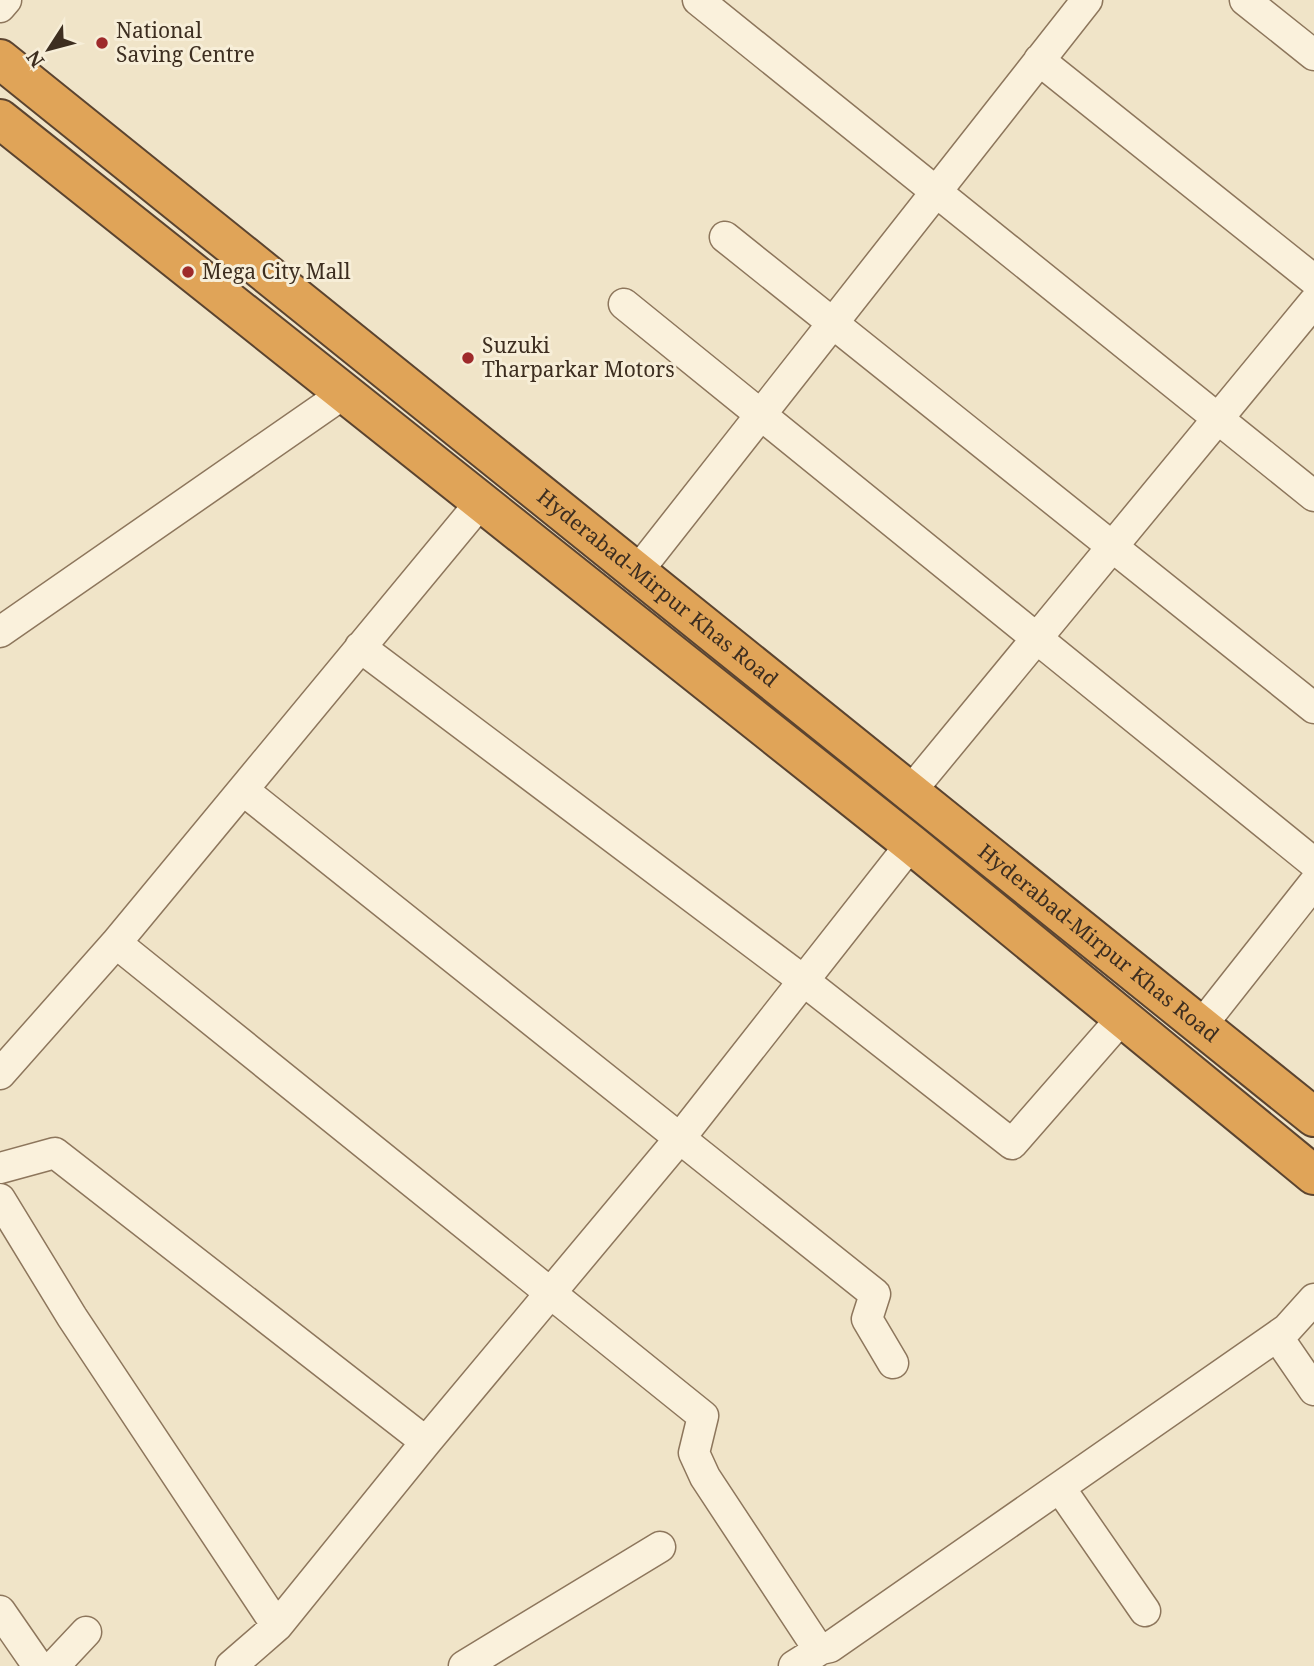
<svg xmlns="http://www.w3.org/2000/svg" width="1314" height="1666" viewBox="0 0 1314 1666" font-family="'Noto Serif',serif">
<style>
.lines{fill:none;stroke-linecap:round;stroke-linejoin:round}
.street-casing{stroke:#8d765c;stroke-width:33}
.highway-casing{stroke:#5b4430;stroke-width:42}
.street{stroke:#faf1dc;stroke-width:30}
.highway{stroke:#e0a458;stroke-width:38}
.poi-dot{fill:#9e2a2b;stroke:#f7eed8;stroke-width:2.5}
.labels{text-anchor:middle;stroke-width:6;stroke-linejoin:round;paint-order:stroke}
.poi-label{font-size:21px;fill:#3d2e20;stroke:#f7eed8;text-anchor:start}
.street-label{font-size:21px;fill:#3d2e20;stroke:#f7eed8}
</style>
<rect width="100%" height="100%" fill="#f0e4c8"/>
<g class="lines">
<defs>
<path id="street" d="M698 0 1314 496
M1245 0 1314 55
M0 7 6 0
M1039 60 1314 280
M725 237 1314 708
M624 304 1314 863
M637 572 1087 0
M0 632 343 394
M360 647 804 981 1012 1144 1122 1018
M243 790 875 1294 867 1319 893 1363
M910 792 1314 302
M116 943 703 1416 694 1453 705 1477 815 1644 821 1649 830 1647 1277 1336 1287 1329 1314 1299
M1201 1026 1314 883
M0 1074 116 943 481 502
M0 1168 55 1153 426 1442
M0 1199 72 1317 277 1626
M1277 1336 1314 1390
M1060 1488 1145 1611
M0 1611 38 1666
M54 1666 86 1632
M231 1666 277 1626 426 1442 680 1138 911 844
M464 1666 660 1547
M794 1666 821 1649"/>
<g id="highway">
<path id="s1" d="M0 59 1314 1117"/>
<path d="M0 119 911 844 1314 1175"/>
</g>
</defs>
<use href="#street" class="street-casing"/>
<use href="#highway" class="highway-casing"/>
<use href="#street" class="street"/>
<use href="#highway" class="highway"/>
</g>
<g class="poi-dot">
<circle cx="102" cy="43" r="7"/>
<circle cx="188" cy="272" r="7"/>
<circle cx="468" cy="358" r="7"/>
</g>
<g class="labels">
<g class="poi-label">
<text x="116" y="38">National<tspan x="116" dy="24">Saving Centre</tspan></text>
<text x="202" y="279">Mega City Mall</text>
<text x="482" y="353">Suzuki<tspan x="482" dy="24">Tharparkar Motors</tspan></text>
</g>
<g class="street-label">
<text dy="7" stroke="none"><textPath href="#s1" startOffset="844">Hyderabad-Mirpur Khas Road</textPath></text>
<text dy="7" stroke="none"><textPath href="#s1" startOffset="1410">Hyderabad-Mirpur Khas Road</textPath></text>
</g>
</g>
<g transform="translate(49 49) rotate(234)" stroke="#f7eed8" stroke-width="5" paint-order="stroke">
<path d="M0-5L12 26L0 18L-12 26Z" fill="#3d2e20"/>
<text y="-10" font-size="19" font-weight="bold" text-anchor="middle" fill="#3d2e20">N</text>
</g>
</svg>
